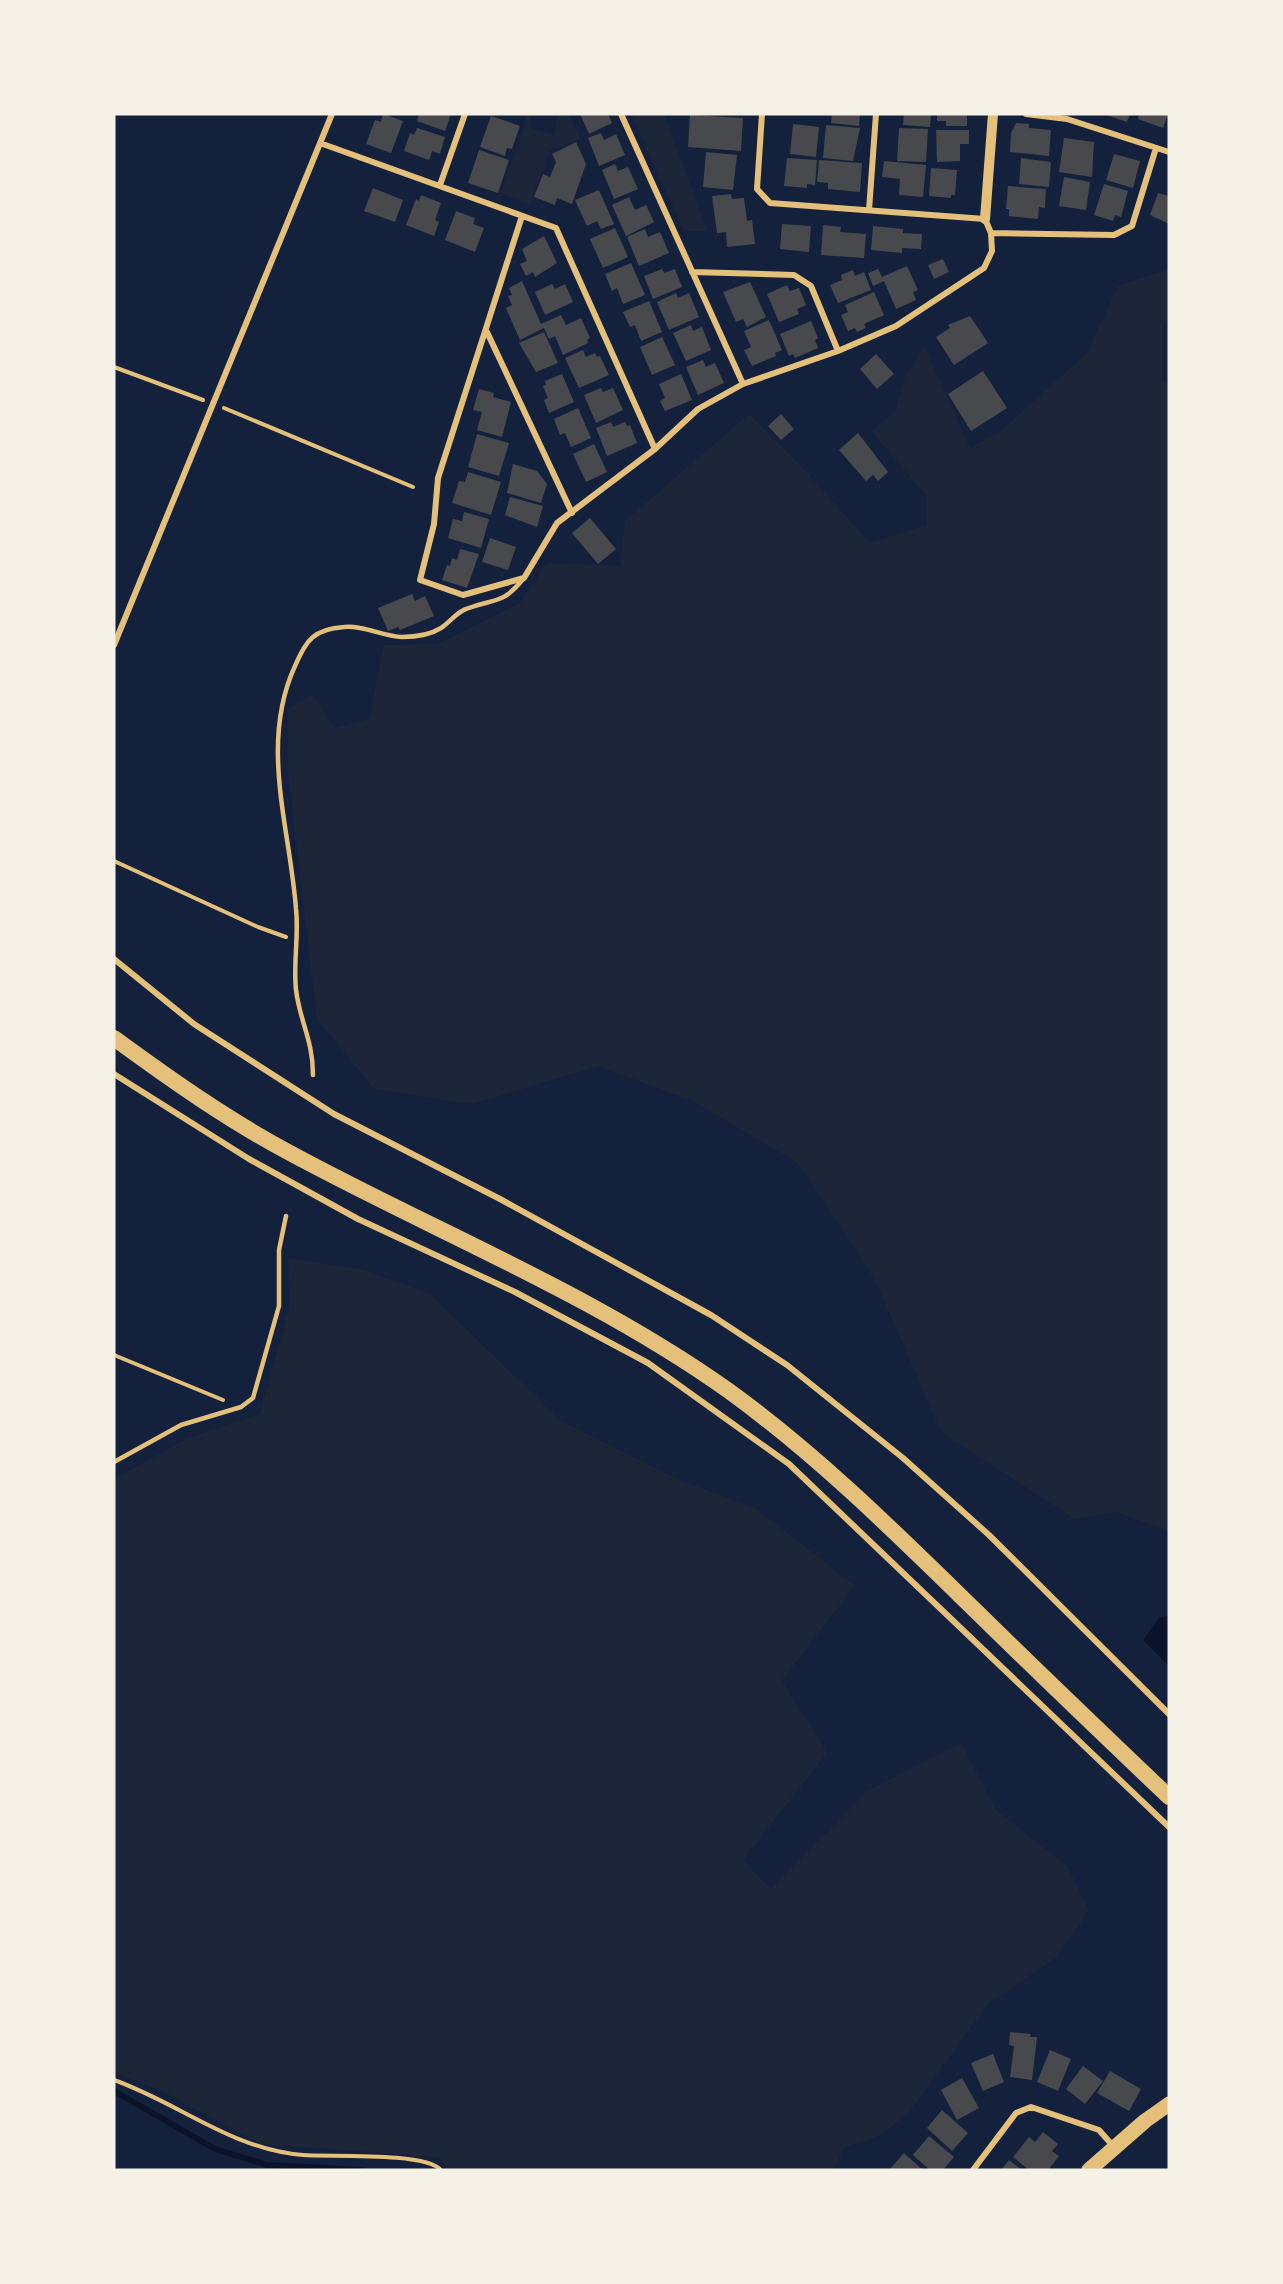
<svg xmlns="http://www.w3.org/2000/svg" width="1283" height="2284" viewBox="0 0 1283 2284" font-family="'Exo 2',sans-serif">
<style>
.green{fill:#1d2539}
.water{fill:#0b132b}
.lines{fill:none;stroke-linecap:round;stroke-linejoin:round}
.stream{stroke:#0b132b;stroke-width:6}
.building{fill:#48494c}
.path{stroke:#e5c07b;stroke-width:4}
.service{stroke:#e5c07b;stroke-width:4.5}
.minor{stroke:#e5c07b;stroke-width:6}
.tertiary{stroke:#e5c07b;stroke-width:10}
.primary{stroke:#e5c07b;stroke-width:15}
.trunk{stroke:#e5c07b;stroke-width:16}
</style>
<rect width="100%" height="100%" fill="#14213d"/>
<path class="green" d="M527 114H532L528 127 554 135 558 114H569L580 139 549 151 530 204 501 193 523 129 527 127H523Z
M631 114H664L708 231H684Z
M1169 269V321L1163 326V381L1169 382V1531L1116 1512 1075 1519 941 1432 875 1280 798 1163 693 1101 598 1066 472 1104 374 1089 317 1019 288 774V709L313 694 335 728 369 719 384 645 438 644 520 603 547 563 620 566 625 521 749 414 801 466 870 543 927 525 926 495 871 431 895 412 904 379 924 346 970 448 1002 430 1087 353 1118 286Z
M288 1258 360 1269 429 1293 561 1421 677 1479 757 1509 855 1586 782 1680 827 1753 743 1860 771 1889 867 1791 961 1743 996 1810 1067 1866 1089 1911 1057 1957 989 2003 910 2111 882 2135 845 2147 832 2170H447L439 2157 260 2144 160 2090 114 2073V1479L186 1439 260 1414 290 1305Z"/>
<path class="water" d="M1169 1616V1666L1143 1640 1160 1617Z"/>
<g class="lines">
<path class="stream" d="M114 2091 215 2149 267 2165 363 2170"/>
</g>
<path class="building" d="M383 114 403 121 391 153 366 144 375 120 381 122Z
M419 114H451L445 131 417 121Z
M580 114H608L612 123 589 134Z
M832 114H860L859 126 831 123Z
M904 114H931L930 127 903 125Z
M937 114H967V126H946V121H937Z
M1104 114H1130L1127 122Z
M1139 114H1168L1163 128 1138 119Z
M690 115 743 118 741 151 688 147Z
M491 116 520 126 512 149 507 148 505 156 480 147Z
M1016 123 1029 124V128L1051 130 1049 156 1010 152 1011 133Z
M793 124 819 127 816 157 790 154Z
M826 125 860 128 853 161 823 158Z
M417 128 445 137 440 154 432 151 429 160 404 151 410 133 414 135Z
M899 128 928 129 926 162 897 161Z
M936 130H969V144H960V161L937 162Z
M601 133 604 140 616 134 625 155 599 166 588 138Z
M1064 138 1094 142 1092 177 1059 172Z
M576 142 586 164 572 204 557 198 555 205 534 197 543 174 550 177 556 162 552 154Z
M479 150 509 160 498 193 468 183Z
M706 152 737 155 733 190 703 187Z
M1114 154 1140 161 1133 188 1106 180Z
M787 158 817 160 815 185 807 184V188L784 186Z
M1021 158 1051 162 1049 187 1019 184Z
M819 160 862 163 860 192 828 189V183L817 182Z
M884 161 926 165 923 197 899 195 900 179 882 177Z
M615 164 618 171 628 167 638 189 614 199 602 170Z
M931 168 957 170 955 195H951V198L929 196Z
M1064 177 1090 182 1086 210 1059 206Z
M1104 184 1128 191 1121 217 1115 215 1113 221 1094 215Z
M1008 186 1046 189 1045 208 1039 207 1038 219 1009 216V209H1006Z
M373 188 403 200 395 222 364 211Z
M599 190 614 224 601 229 597 221 587 226 575 200Z
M1158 193 1169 196V224L1150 215Z
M731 194 732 199 744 198 747 221 752 220 755 244 727 247 726 232 717 233 712 196Z
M421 195 441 203 435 220 439 222 434 236 406 225 416 199 419 201Z
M629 197 635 210 646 205 654 222 626 236 612 205Z
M456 211 475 218 473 224 484 228 475 252 445 240Z
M782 224 811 226 809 252 780 249Z
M823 225 841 227 840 232 866 234 864 258 821 255Z
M873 226 903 229V233L922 234 921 249 902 248V253L871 250Z
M615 228 628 257 603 268 590 239Z
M645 229 648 237 660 232 669 253 639 266 627 237Z
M544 236 557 263 535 277 533 272 526 276 520 264 527 261 522 249Z
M943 259 949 272 934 279 928 265Z
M631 263 645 295 623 304 617 288 612 291 605 274Z
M907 266 918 290 913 292 916 300 896 309 884 281 873 286 868 273 878 269 882 277Z
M662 269 664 273 675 269 682 287 653 299 644 276Z
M853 270 855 276 864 272 871 290 838 303 830 285 842 280 841 275Z
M522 281 541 324 561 315 566 325 581 318 590 338 587 340 588 343 563 355 555 336 549 339 544 328 520 340 506 308 512 305 508 296 512 295 509 288Z
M750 282 766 317 747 327 743 319 736 322 723 292Z
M552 284 555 289 565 284 573 302 545 315 535 292Z
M787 285 790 291 799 288 806 305 797 309 799 314 779 322 767 294Z
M874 292 884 315 864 324 866 328 857 332 855 328 848 331 841 315 848 312 845 305Z
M676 293 678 298 689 293 699 317 669 330 657 302Z
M649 301 662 332 641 341 635 325 630 327 623 312Z
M970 316 988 343 954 365 936 337 950 328 948 325Z
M769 320 782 350 775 353 776 356 752 366 744 350 751 347 744 331Z
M811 321 818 338 815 340 818 348 795 358 793 354 789 356 780 334Z
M691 325 693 331 702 327 711 350 686 361 673 333Z
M544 332 558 363 536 372 519 343Z
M662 337 675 365 652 375 640 347Z
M583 350 586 357 595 353 597 357 600 356 609 375 579 388 565 358Z
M876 354 894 374 877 389 860 369Z
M703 360 706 367 715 363 724 383 698 395 686 367Z
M983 371 1007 408 971 431 948 394Z
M562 374 574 402 549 413 544 400 548 398 543 386 546 385 545 381Z
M681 374 692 400 665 411 660 401 665 398 659 384Z
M601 388 603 392 613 388 623 410 596 423 584 395Z
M479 389 494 393 493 397 511 402 502 437 477 430 482 412 473 410Z
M578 408 591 438 571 447 565 433 560 435 554 419Z
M781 414 794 429 781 440 768 426Z
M611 422 613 427 625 422 627 426 630 425 637 443 607 456 596 428Z
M858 433 888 472 878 481 873 475 866 481 839 450Z
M477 434 509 443 499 476 468 467Z
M594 444 607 472 586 482 573 454Z
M513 464 537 471 547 484 541 503 507 493Z
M468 472 501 482 491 515 452 503 459 481 465 482Z
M510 497 543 506 537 527 505 515Z
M464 512 489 519 481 548 448 538 453 519 462 521Z
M590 518 616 549 598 564 572 533Z
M490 538 516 547 508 570 482 562Z
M460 549 479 554 467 588 442 580 447 565 450 566 452 558 457 560Z
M412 594 415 601 425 596 434 616 400 630 398 627 388 631 378 608Z
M1010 2032 1031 2034 1030 2037H1037L1032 2080 1010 2077 1014 2046 1009 2045Z
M1050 2050 1071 2059 1058 2091 1037 2082Z
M993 2054 1004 2082 983 2091 971 2063Z
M1083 2066 1103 2081 1085 2104 1066 2089Z
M1110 2071 1141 2089 1129 2111 1097 2093Z
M962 2078 979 2108 957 2120 941 2090Z
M942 2110 968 2133 952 2151 927 2128Z
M1043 2132 1058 2144 1052 2151 1059 2156 1048 2170H1029L1013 2157 1029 2137 1035 2142Z
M929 2136 954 2157 943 2170H930L913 2155Z
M904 2153 923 2170H889Z
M1009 2160 1022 2170H1001Z"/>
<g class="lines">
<path class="path" d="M114 367 203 400
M224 408 413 487
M114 861 258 927 286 937
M114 1355 223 1400
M114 2080C179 2103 233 2150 303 2155 330 2157 425 2152 441 2170"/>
<path class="service" d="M313 1075C313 1040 300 1022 296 990 293 963 299 936 296 909 290 828 259 744 295 666 306 640 314 629 344 627 363 625 382 636 402 637 414 637 430 635 441 628 450 622 457 612 466 609 497 597 501 606 524 578
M114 1462 181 1425 241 1407 253 1398 279 1306V1250L286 1216"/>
<path class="minor" d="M621 114 743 384
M1026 114 1067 119 1169 152
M320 143 556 228 655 449
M440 185 465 114
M869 210 876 114
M522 216 438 478 434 524 420 580 463 595 524 578 557 523 655 449 698 409 743 384 838 351 896 326 984 268 992 251 991 233 985 219 770 203 757 189 762 114
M991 233 1114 235 1132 226 1156 148
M692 272 794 275 811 286 838 351
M487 332 572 513
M114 645 332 114
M114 959 194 1024 334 1114 500 1199 711 1315 787 1365 903 1458 989 1535 1169 1714
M114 1074 249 1159 358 1219 515 1292 648 1363 789 1464 1169 1827
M973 2170 1016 2113 1031 2107 1099 2130 1114 2147"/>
<path class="tertiary" d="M985 219 993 114"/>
<path class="primary" d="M1089 2170 1145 2121 1169 2104"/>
<path class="trunk" d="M114 1038C170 1079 228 1120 290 1153 436 1232 593 1294 729 1391 820 1457 899 1536 979 1614 1042 1676 1105 1736 1169 1797"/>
</g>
<rect width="1283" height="2284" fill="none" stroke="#f6f1e7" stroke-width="231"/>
</svg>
